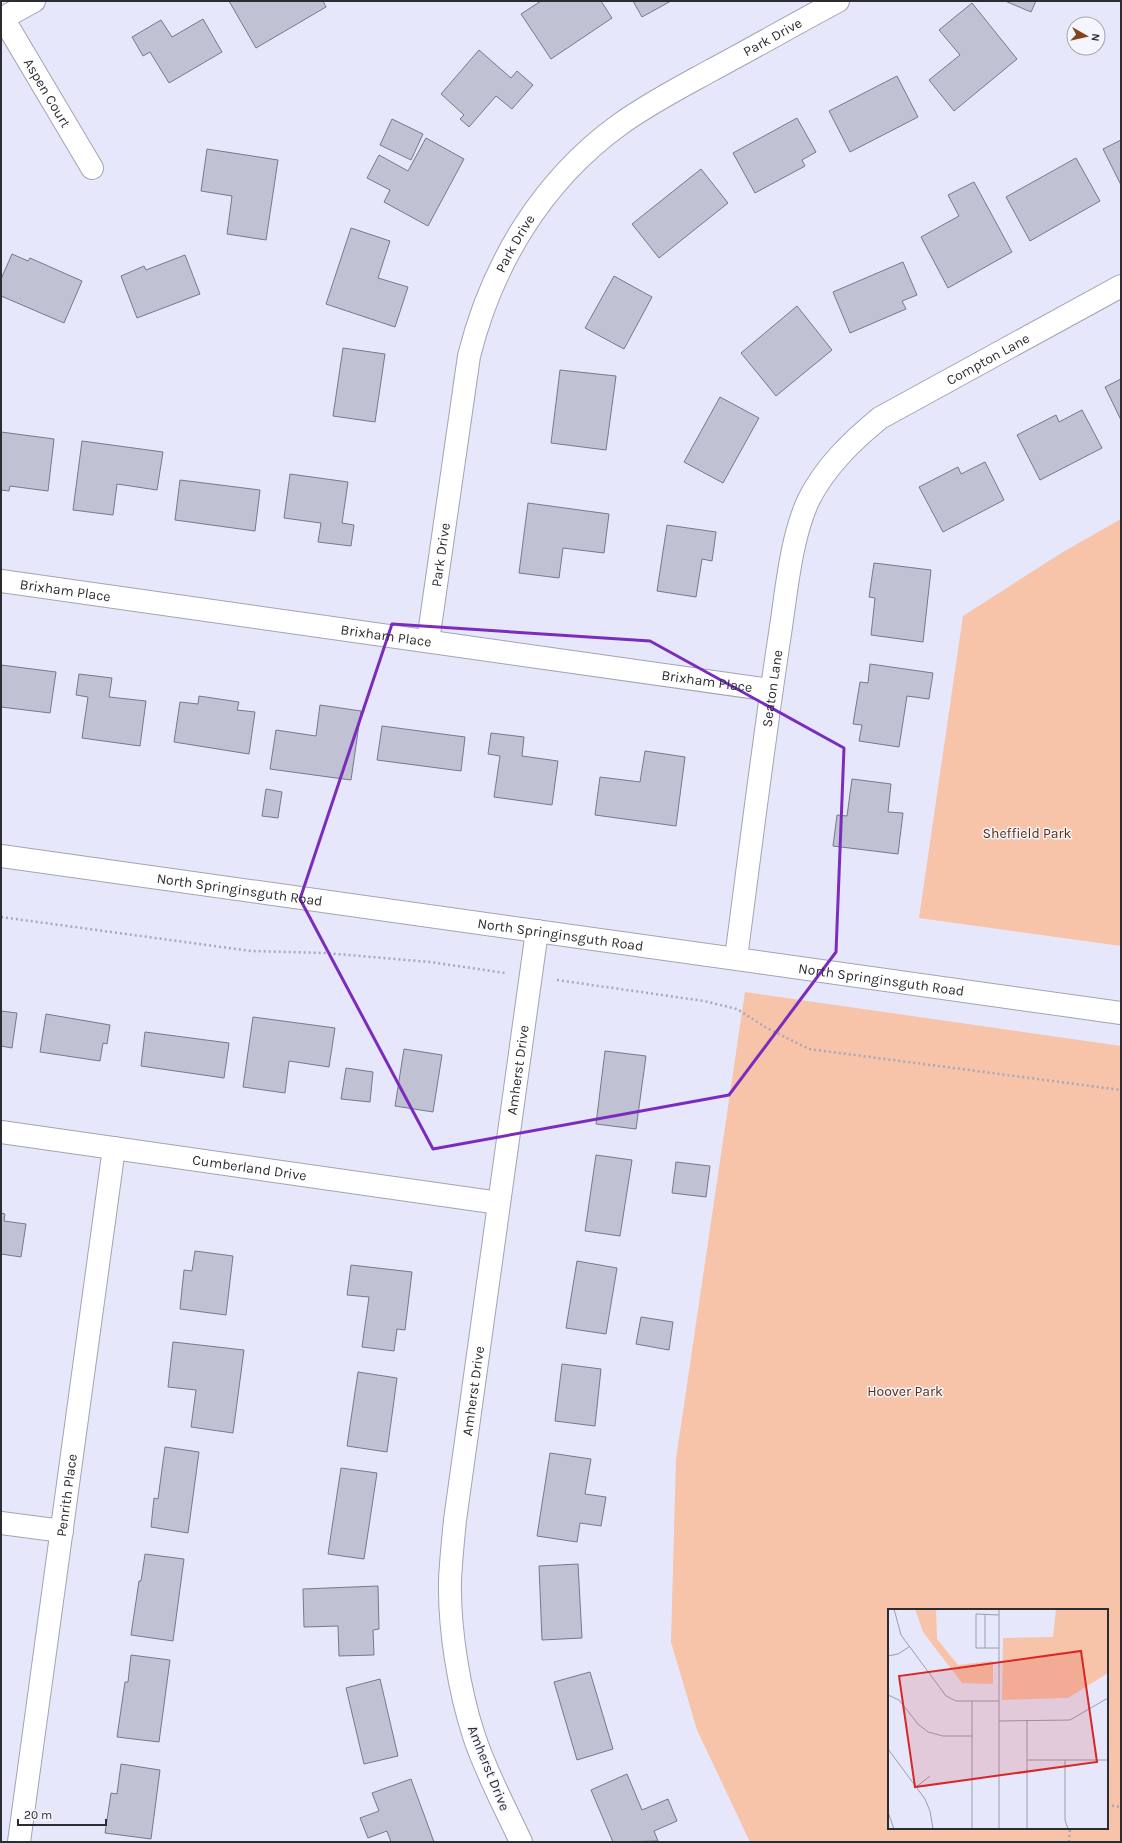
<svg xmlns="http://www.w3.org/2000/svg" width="1122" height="1843" viewBox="0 0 1122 1843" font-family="Karla,sans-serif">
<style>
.green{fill:#f7c3a9;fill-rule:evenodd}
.building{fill:#c0c1d3;stroke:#777889}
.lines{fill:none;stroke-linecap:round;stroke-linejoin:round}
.street-casing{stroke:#a2a3b4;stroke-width:24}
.secondary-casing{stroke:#a2a3b4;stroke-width:24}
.path{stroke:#a8a9b8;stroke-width:2.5;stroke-dasharray:2 3;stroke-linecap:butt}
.street{stroke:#fff;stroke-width:22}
.secondary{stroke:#fff;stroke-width:22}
.marked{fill:none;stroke:#7b2cbf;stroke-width:3;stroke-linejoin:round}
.labels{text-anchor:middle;stroke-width:3;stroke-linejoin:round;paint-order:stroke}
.street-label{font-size:14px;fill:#2c2c33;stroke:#f5f5fd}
.park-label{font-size:14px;fill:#612b0a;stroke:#f5f5fd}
.inset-road{fill:none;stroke:#9c9caa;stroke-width:1}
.view{fill:#d62828;fill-opacity:0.15;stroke:#d62828;stroke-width:2}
.inset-edge{fill:none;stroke:#2c2c33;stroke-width:2}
</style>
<rect width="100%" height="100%" fill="#e6e7fa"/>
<path class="green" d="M1121 519V946L919 918 963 616 1063 552Z
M745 992 1121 1046V1842H750L697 1730 671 1642 676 1459ZM889 1610H1107V1828H889Z"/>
<path class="building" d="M229 1H323L326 7 256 48Z
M541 1H601L612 18 551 59 521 14Z
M633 1H671L642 17Z
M1005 1H1036L1031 12Z
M972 3 1017 59 954 111 929 80 960 55 939 30Z
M203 19 222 52 169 83 150 52 143 56 132 37 161 20 172 37Z
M479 50 511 78 517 71 533 85 512 109 496 96 469 127 460 119 464 115 441 94Z
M897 76 918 117 850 152 829 111Z
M797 118 816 152 802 160 805 166 755 193 733 153Z
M392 119 423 134 411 160 380 145Z
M426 138 464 159 428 226 384 202 390 190 367 178 379 155 408 171Z
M1121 140V185L1103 149Z
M207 149 278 160 266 240 227 234 232 196 201 191Z
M1076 158 1100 201 1030 241 1006 197Z
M701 169 728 203 659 258 632 224Z
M974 182 1012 252 948 288 921 237 959 216 948 195Z
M351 228 390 241 378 278 408 287 395 327 326 304Z
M12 254 28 261 30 258 82 281 64 323 1 296V279Z
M185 255 200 294 137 318 121 276 144 266 146 270Z
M903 262 917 295 902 301 906 309 850 333 833 292Z
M614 276 652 297 624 349 585 328Z
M797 306 832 350 776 396 741 353Z
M343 348 385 354 375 422 333 416Z
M560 370 616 376 606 450 551 443Z
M1121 379V420L1105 387Z
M720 397 759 418 723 483 684 462Z
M1082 410 1102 448 1040 480 1017 435 1056 415 1059 422Z
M1 432 54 439 48 491 10 486 9 491 1 490Z
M82 441 163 452 157 490 117 484 113 515 73 510Z
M985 462 1004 500 943 532 919 487 958 467 961 474Z
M290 474 348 482 342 523 354 525 351 546 318 542 321 523 284 518Z
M180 480 260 490 255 531 175 520Z
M528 503 609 514 604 553 563 548 559 578 519 573Z
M667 525 716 532 712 561 702 559 696 597 657 591Z
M874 563 931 570 923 642 871 635 875 598 869 597Z
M870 664 933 673 929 699 907 696 899 747 859 741 862 725 853 724 860 682 868 683Z
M1 665 56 672 50 713 1 707Z
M79 674 112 678 109 697 146 701 140 746 82 738 88 697 76 695Z
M199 696 239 702 237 710 255 712 249 754 174 742 180 702 198 704Z
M320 705 361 711 351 780 270 769 276 730 316 736Z
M382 726 465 737 461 771 377 760Z
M491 733 524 737 522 756 558 761 552 805 494 797 500 756 488 754Z
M645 751 685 757 676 826 595 815 600 777 640 782Z
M852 779 891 784 888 812 903 813 898 854 833 846 837 815 847 816Z
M266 789 282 792 278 818 262 816Z
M1 1011 17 1013 12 1048 1 1046Z
M46 1014 110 1025 107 1044 103 1043 100 1061 40 1052Z
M253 1017 335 1028 329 1067 289 1061 285 1093 243 1087Z
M145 1032 229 1043 224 1078 141 1066Z
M404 1049 442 1055 433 1112 395 1106Z
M605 1051 646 1056 636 1129 596 1124Z
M346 1068 373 1072 370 1102 341 1099Z
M596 1155 632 1160 620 1236 585 1231Z
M676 1162 710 1166 706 1197 672 1193Z
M1 1213 5 1214 4 1221 26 1224 21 1257 1 1254Z
M195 1251 233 1256 226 1315 180 1309 184 1270 192 1271Z
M577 1261 617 1268 606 1334 566 1328Z
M351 1265 412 1272 405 1330 397 1329 394 1351 362 1347 369 1297 347 1295Z
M641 1317 673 1322 669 1350 636 1344Z
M173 1342 244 1350 233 1433 191 1427 196 1390 168 1387Z
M562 1364 601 1369 595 1426 555 1421Z
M358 1372 397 1378 387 1452 347 1446Z
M165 1447 199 1452 188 1533 151 1527 154 1498 158 1499Z
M550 1453 591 1459 585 1494 606 1497 601 1526 580 1523 577 1542 537 1536Z
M341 1468 377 1473 364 1559 328 1554Z
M145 1554 184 1559 173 1641 131 1635 139 1581H141Z
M578 1564 582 1638 542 1640 539 1566Z
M378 1586 379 1629 373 1630 374 1655 339 1656 338 1626 304 1627 303 1589Z
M131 1655 170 1660 159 1742 117 1737 125 1682H128Z
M590 1672 613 1749 577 1760 554 1682Z
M380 1679 398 1756 364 1764 346 1688Z
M121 1764 160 1770 151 1839 105 1833 111 1793 117 1794Z
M627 1774 642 1810 668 1799 677 1821 654 1831 658 1841 613 1842 591 1790Z
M411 1779 434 1842H391L387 1831 368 1838 360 1818 379 1811 372 1793Z"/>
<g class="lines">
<defs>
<g id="street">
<path id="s1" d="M3 18 92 168"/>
<path d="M1 19 34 1"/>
<path id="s2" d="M1 581 771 690"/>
<path id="s3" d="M428 641 469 356C492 264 542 181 619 125 648 104 679 88 710 71 753 48 795 24 838 1"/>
<path id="s4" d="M736 958C750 852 763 746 779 640 786 597 790 539 809 499 826 466 852 441 880 418L1121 286"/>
<path id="s5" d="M1 1132 499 1203"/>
<path d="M1 1523 62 1531"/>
<path id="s6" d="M19 1842 114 1148"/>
<path id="s7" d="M521 1842C505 1807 486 1773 474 1736 459 1690 449 1629 450 1580 451 1560 453 1540 455 1520L537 931"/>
</g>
<g id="secondary">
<path id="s8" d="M1 856 1121 1013"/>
</g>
</defs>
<use href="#street" class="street-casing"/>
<use href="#secondary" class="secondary-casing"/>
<path class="path" d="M1 917 251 951 325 953 430 962 505 973
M557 980 704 1001 737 1009 765 1027 809 1049 1121 1090
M1107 1805 1121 1807
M1069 1842 1070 1828"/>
<use href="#street" class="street"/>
<use href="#secondary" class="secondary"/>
</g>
<path class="marked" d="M392 624 650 641 844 748 836 952 729 1095 433 1149 300 899Z"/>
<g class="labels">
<g class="street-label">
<text dy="5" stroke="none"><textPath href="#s3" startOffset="746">Park Drive</textPath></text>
<text dy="5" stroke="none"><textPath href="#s1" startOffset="87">Aspen Court</textPath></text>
<text dy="5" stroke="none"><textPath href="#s3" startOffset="410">Park Drive</textPath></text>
<text dy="5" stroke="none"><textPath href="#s4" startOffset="697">Compton Lane</textPath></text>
<text dy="5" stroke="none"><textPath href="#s3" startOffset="87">Park Drive</textPath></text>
<text dy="5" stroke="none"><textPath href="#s2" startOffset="65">Brixham Place</textPath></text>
<text dy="5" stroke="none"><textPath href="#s2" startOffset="389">Brixham Place</textPath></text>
<text dy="5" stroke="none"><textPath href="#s2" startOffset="713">Brixham Place</textPath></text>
<text dy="5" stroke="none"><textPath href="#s4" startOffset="272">Seaton Lane</textPath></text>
<text dy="5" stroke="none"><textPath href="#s8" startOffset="241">North Springinsguth Road</textPath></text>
<text dy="5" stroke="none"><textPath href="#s8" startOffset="565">North Springinsguth Road</textPath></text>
<text dy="5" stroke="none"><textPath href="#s8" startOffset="889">North Springinsguth Road</textPath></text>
<text dy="5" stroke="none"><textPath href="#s7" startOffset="789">Amherst Drive</textPath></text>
<text dy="5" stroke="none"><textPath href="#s5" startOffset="251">Cumberland Drive</textPath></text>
<text dy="5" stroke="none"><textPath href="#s7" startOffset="465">Amherst Drive</textPath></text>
<text dy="5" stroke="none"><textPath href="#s6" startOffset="350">Penrith Place</textPath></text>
<text transform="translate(489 1768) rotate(68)" y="5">Amherst Drive</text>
</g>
<g class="park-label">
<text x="1027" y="838">Sheffield Park</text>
<text x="905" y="1396">Hoover Park</text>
</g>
</g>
<g transform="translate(888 1609)">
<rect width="220" height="220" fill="#e6e7fa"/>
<path d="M27 0H48L49 30 70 56 105 52V75L74 74 35 23ZM168 0H220V64L180 89 114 91 115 29 165 28Z" fill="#f7c3a9"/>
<path class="inset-road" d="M6 0 13 26 58 87 68 92H111M97 6V39M111 39H88V5L111 6M0 47 10 45 21 38M0 86 11 91 30 115 40 123 55 127H84M84 92V220M111 112 182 111 220 89M0 140 37 190 42 202 45 220M139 151H220M177 151V211L180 220M28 178 42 167M0 203 6 220M111 220V0M139 220V112"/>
<path class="view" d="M193 42 209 153 27 178 11 67Z"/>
<rect width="220" height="220" class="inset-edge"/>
</g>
<rect width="1122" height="1843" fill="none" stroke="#2c2c33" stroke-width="4"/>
<g transform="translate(1086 36) rotate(98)"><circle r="19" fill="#f5f5fd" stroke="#a5a5ac"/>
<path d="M0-3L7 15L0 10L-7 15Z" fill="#854118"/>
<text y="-6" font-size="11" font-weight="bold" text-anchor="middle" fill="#2c2c33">N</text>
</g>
<path d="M18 1819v6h88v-6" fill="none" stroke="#2c2c33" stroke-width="2"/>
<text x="24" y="1819" font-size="12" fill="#2c2c33" stroke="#f5f5fd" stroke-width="3" paint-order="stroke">20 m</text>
</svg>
